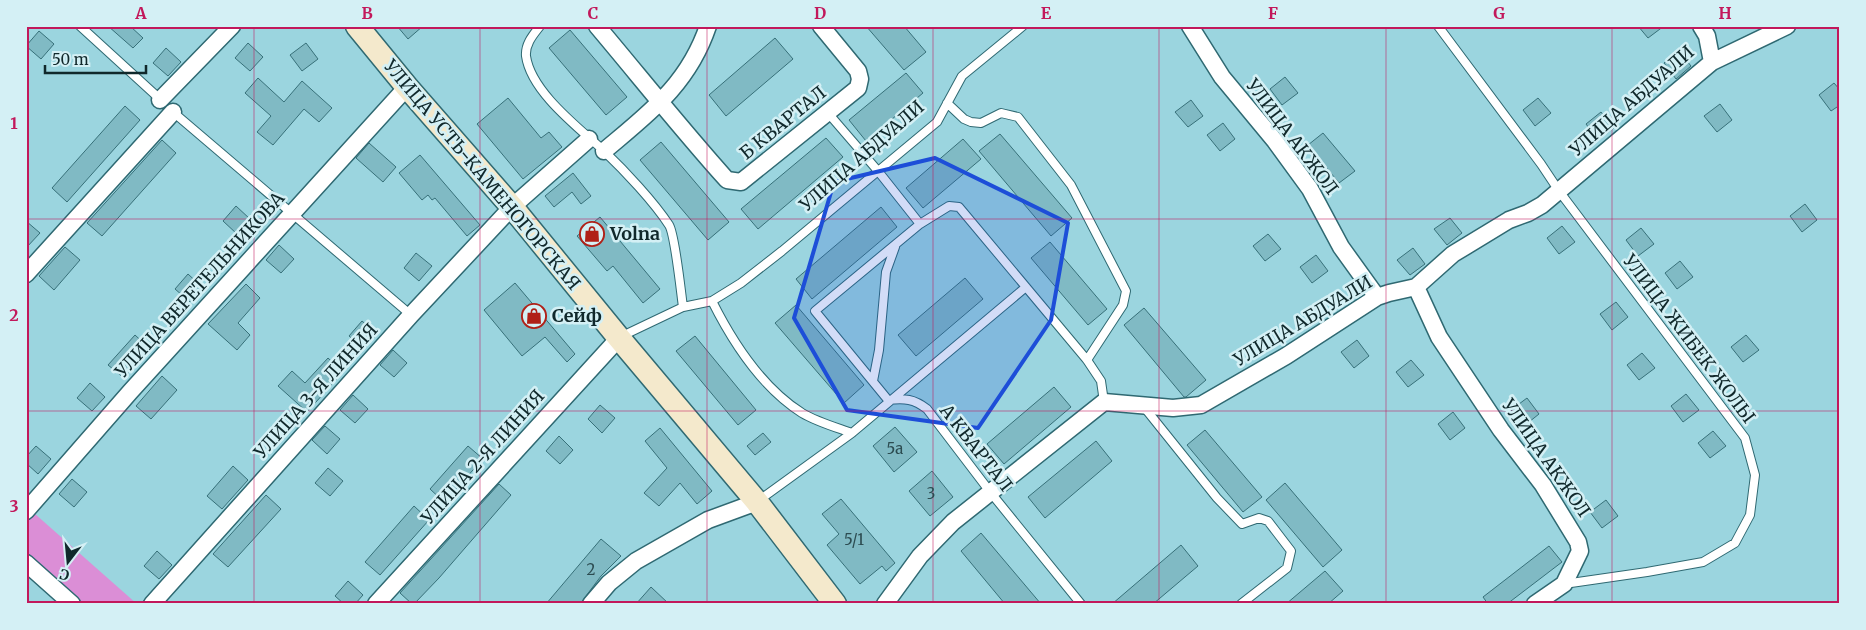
<svg xmlns="http://www.w3.org/2000/svg" width="1866" height="630" viewBox="0 0 1866 630" font-family="Merriweather,serif">
<style>
.green{fill:#db8ed6}
.building{fill:#80bac4;stroke:#377079}
.lines{fill:none;stroke-linecap:round;stroke-linejoin:round}
.lane-casing{stroke:#2f6972;stroke-width:10}
.street-casing{stroke:#2f6972;stroke-width:19}
.secondary-casing{stroke:#2f6972;stroke-width:25}
.lane{stroke:#fff;stroke-width:8}
.street{stroke:#fff;stroke-width:16}
.secondary{stroke:#f4e9cc;stroke-width:22}
.marked{fill:#1d4ed8;fill-opacity:0.2;stroke:#1d4ed8;stroke-width:4;stroke-linejoin:round}
.grid{fill:none;stroke:#c2185b;stroke-width:1;stroke-opacity:0.55}
.labels{text-anchor:middle;stroke-width:5;stroke-linejoin:round;paint-order:stroke}
.number-label{font-size:15px;fill:#2c4c51}
.street-label{font-size:18px;fill:#10282b;stroke:#d4f0f5}
.poi-label{font-size:18px;font-weight:bold;fill:#10282b;stroke:#d4f0f5;text-anchor:start}
.neatline{fill:none;stroke:#c2185b;stroke-width:2}
.grid-label{font-size:16px;text-anchor:middle;font-weight:bold;fill:#c2185b}
</style>
<rect width="100%" height="100%" fill="#9bd5df"/>
<path class="green" d="M26 506 137 604H78L26 558Z"/>
<path class="building" d="M108 26H130L143 38 133 48Z
M397 26H423L408 39Z
M866 26H904L926 52 904 70Z
M1638 26H1664L1648 38Z
M570 30 627 97 606 115 549 48Z
M39 31 54 44 41 59 26 46Z
M775 38 793 59 726 116 709 95Z
M248 43 263 57 250 71 235 58Z
M306 43 318 59 302 71 290 55Z
M166 48 181 62 168 76 153 63Z
M1679 51 1691 66 1676 79 1664 63Z
M906 73 923 93 866 141 849 120Z
M1285 77 1298 93 1282 105 1270 89Z
M258 78 284 102 302 81 332 108 319 122 304 109 273 145 257 132 271 116 245 93Z
M1834 83 1840 90V105L1831 111 1819 95Z
M508 98 541 138 549 132 562 147 523 179 477 124Z
M1538 98 1551 113 1535 126 1523 110Z
M1191 100 1203 116 1188 127 1175 112Z
M1720 104 1732 120 1717 132 1704 116Z
M125 106 140 120 67 202 52 188Z
M1601 112 1614 128 1598 140 1586 124Z
M1223 123 1235 139 1220 151 1207 135Z
M1323 133 1355 171 1339 183 1308 145Z
M1000 134 1072 218 1051 236 979 151Z
M826 138 843 157 758 229 741 209Z
M963 139 981 159 923 208 906 188Z
M162 140 176 153 102 236 87 223Z
M661 142 729 222 708 240 640 160Z
M369 143 396 167 383 182 356 158Z
M420 155 480 225 467 236 435 198 432 200 428 195 422 200 399 173Z
M573 173 591 196 581 204 572 192 554 207 545 196Z
M1805 204 1817 220 1802 232 1790 216Z
M236 206 250 219 237 234 223 221Z
M881 207 897 227 812 299 796 279Z
M600 217 660 289 643 303 613 266 607 271 577 236Z
M1450 218 1462 233 1447 245 1434 229Z
M26 221 40 233 26 248Z
M1562 226 1575 242 1559 254 1547 238Z
M1641 228 1654 244 1638 256 1626 240Z
M1268 234 1281 249 1265 261 1253 246Z
M1050 242 1107 309 1088 325 1031 258Z
M279 245 294 259 281 273 266 260Z
M65 247 80 260 54 290 39 276Z
M1413 248 1425 264 1410 275 1397 260Z
M416 253 432 266 419 281 404 268Z
M1316 255 1328 271 1312 283 1300 267Z
M1680 261 1693 277 1677 289 1665 273Z
M188 274 203 288 190 302 175 289Z
M965 278 983 299 916 356 898 335Z
M515 283 575 354 567 362 545 337 522 356 484 310Z
M246 284 260 298 238 323 250 335 237 350 208 324Z
M1616 302 1628 317 1612 330 1600 314Z
M796 305 864 385 844 403 775 323Z
M1144 308 1206 380 1186 397H1184L1124 325Z
M362 321 377 334 364 349 349 336Z
M135 335 150 349 124 378 108 365Z
M1746 335 1759 350 1743 362 1731 347Z
M695 336 756 410 738 425 676 351Z
M1357 340 1369 356 1354 368 1341 352Z
M393 350 407 363 394 377 380 365Z
M1642 353 1655 368 1639 380 1627 365Z
M328 358 343 372 307 412 278 386 292 371 305 383Z
M1411 360 1424 375 1408 387 1396 372Z
M162 376 177 390 151 419 136 406Z
M90 383 105 397 92 411 77 398Z
M1054 387 1071 407 1004 464 987 444Z
M1686 394 1699 410 1683 422 1671 406Z
M353 395 368 409 355 423 340 410Z
M1527 398 1539 414 1524 426 1511 410Z
M600 405 615 418 602 433 588 419Z
M1453 412 1465 428 1450 440 1438 424Z
M325 426 340 439 327 454 312 440Z
M895 427 917 452 894 472 873 446Z
M660 428 712 491 697 504 680 483 659 506 644 493 667 468 645 441Z
M1205 430 1262 497 1243 512 1187 445Z
M1713 431 1726 446 1710 458 1698 443Z
M763 433 771 442 755 455 747 446Z
M559 436 573 450 560 464 546 451Z
M1096 441 1112 461 1045 518 1028 497Z
M36 446 51 459 38 474 26 463V457Z
M468 446 483 459 444 502 430 489Z
M233 466 248 480 222 509 207 496Z
M328 468 343 481 330 496 315 483Z
M932 471 953 497 930 516 909 491Z
M72 479 87 492 74 507 59 494Z
M1285 483 1342 550 1323 567 1266 500Z
M499 484 511 495 439 578 414 604H412L400 593Z
M266 495 281 509 228 567 213 554Z
M841 499 895 563 886 571 882 566 860 584 827 545 839 534 822 514Z
M1606 500 1618 516 1602 528 1590 512Z
M414 506 429 520 380 575 365 562Z
M981 533 1041 604H1005L961 551Z
M601 539 621 556 601 576 580 604H546Z
M1181 545 1198 566 1153 604H1112Z
M1549 546 1562 562 1507 604H1488L1483 597Z
M157 551 172 565 159 579 144 566Z
M1325 571 1343 591 1328 604H1286Z
M348 581 363 595 355 604H344L335 596Z
M651 587 669 604H636Z"/>
<g class="lines">
<defs>
<path id="lane" d="M80 26 161 100
M540 26C533 35 525 44 526 56 531 92 579 128 604 151 625 171 654 202 669 225 675 234 681 293 683 307
M1438 26 1541 164 1559 191 1745 438 1755 475 1750 515 1735 543 1703 562 1647 572 1564 584
M947 103 964 119 971 122 981 123 1001 113 1018 117 1071 185 1126 291 1123 305 1087 360
M173 112 411 315
M828 113 878 171 920 224
M712 301C733 343 761 387 802 413 817 422 835 427 852 433
M620 337 683 307 712 301 741 283 782 251 937 122 962 76 1023 26
M873 381 879 350 886 272 895 247
M1144 407 1217 498 1242 524 1259 518 1268 521 1291 551 1287 568 1241 604
M758 501 852 433 1026 287
M1081 604 991 493 927 409C914 399 905 398 888 400L815 311 920 224 949 206 959 207 1087 360 1101 381 1104 402"/>
<path id="street" d="M597 26C640 77 682 130 727 180L741 182 858 88 860 79 858 71 821 26
M1190 26 1222 77 1275 141 1310 189 1341 247 1377 297
M1712 62 1787 26
M160 100 232 26
M604 151C649 113 688 85 708 26
M26 274 173 112
M1416 287 1439 337 1501 430 1543 485 1578 542 1580 551 1564 584 1535 604
M26 511 130 392 407 87
M26 563 72 604
M152 604 411 315 512 207 589 139
M376 604 619 338
M591 604 609 583 636 561 708 520 757 502
M885 604 920 556 953 522 1104 402 1173 408 1201 405 1286 356 1377 297 1389 293 1416 287 1453 254 1509 220 1528 213 1542 205 1712 62 1707 36 1701 26"/>
<path id="secondary" d="M357 26 407 87 512 207 619 338 757 502 835 604"/>
</defs>
<use href="#lane" class="lane-casing"/>
<use href="#street" class="street-casing"/>
<use href="#secondary" class="secondary-casing"/>
<use href="#lane" class="lane"/>
<use href="#street" class="street"/>
<use href="#secondary" class="secondary"/>
</g>
<path class="marked" d="M935 158 1068 223 1051 320 978 428 847 410 794 318 834 182Z"/>
<path class="grid" d="M254 26V604M480 26V604M707 26V604M933 26V604M1159 26V604M1386 26V604M1612 26V604M26 219H1840M26 411H1840"/>
<defs>
<symbol id="shop-ring" viewBox="-11 -11 22 22"><circle r="9.5" fill="#d4f0f5" stroke="#b02017" stroke-width="1.5"/><path d="M-5-2.5h2.3a2.7 3.5 0 0 1 5.4 0H5L5.5 6h-11ZM-1.5-2.5h3a1.5 2.3 0 0 0-3 0Z" fill="#b02017"/></symbol>
</defs>
<g fill-rule="evenodd">
<use href="#shop-ring" x="578" y="220" width="28" height="28"/>
<use href="#shop-ring" x="520" y="302" width="28" height="28"/>
</g>
<g class="labels">
<g class="number-label">
<text x="895" y="454">5а</text>
<text x="931" y="499">3</text>
<text x="854" y="545">5/1</text>
<text x="591" y="575">2</text>
</g>
<g class="street-label">
<text transform="translate(1632 101) rotate(-41)" y="6">УЛИЦА АБДУАЛИ</text>
<text transform="translate(783 123) rotate(-39)" y="6">Б КВАРТАЛ</text>
<text transform="translate(1292 137) rotate(53)" y="6">УЛИЦА АКЖОЛ</text>
<text transform="translate(862 156) rotate(-41)" y="6">УЛИЦА АБДУАЛИ</text>
<text transform="translate(482 175) rotate(50)" y="6">УЛИЦА УСТЬ-КАМЕНОГОРСКАЯ</text>
<text transform="translate(200 285) rotate(-48)" y="6">УЛИЦА ВЕРЕТЕЛЬНИКОВА</text>
<text transform="translate(1303 321) rotate(-31)" y="6">УЛИЦА АБДУАЛИ</text>
<text transform="translate(1689 339) rotate(53)" y="6">УЛИЦА ЖИБЕК ЖОЛЫ</text>
<text transform="translate(316 391) rotate(-48)" y="6">УЛИЦА 3-Я ЛИНИЯ</text>
<text transform="translate(976 448) rotate(52)" y="6">А КВАРТАЛ</text>
<text transform="translate(483 457) rotate(-48)" y="6">УЛИЦА 2-Я ЛИНИЯ</text>
<text transform="translate(1546 458) rotate(55)" y="6">УЛИЦА АКЖОЛ</text>
</g>
<g class="poi-label">
<text x="610" y="240">Volna</text>
<text x="552" y="322">Сейф</text>
</g>
</g>
<rect width="1866" height="630" fill="none" stroke="#d4f0f5" stroke-width="55"/>
<g transform="translate(68 562) rotate(196)" stroke="#d4f0f5" stroke-width="4" paint-order="stroke">
<path d="M0-4L9 19L0 12L-9 19Z" fill="#10282b"/>
<text y="-8" font-size="14" font-weight="bold" text-anchor="middle" fill="#10282b">С</text>
</g>
<path d="M45 65v8h101v-8" fill="none" stroke="#10282b" stroke-width="2.5"/>
<text x="52" y="65" font-size="15" fill="#10282b" stroke="#d4f0f5" stroke-width="4" paint-order="stroke">50 m</text>
<rect x="28" y="28" width="1810" height="574" class="neatline"/>
<g class="grid-label">
<text x="141" y="19">A</text>
<text x="367" y="19">B</text>
<text x="593" y="19">C</text>
<text x="820" y="19">D</text>
<text x="1046" y="19">E</text>
<text x="1273" y="19">F</text>
<text x="1499" y="19">G</text>
<text x="1725" y="19">H</text>
<text x="14" y="129">1</text>
<text x="14" y="321">2</text>
<text x="14" y="512">3</text>
</g>
</svg>
